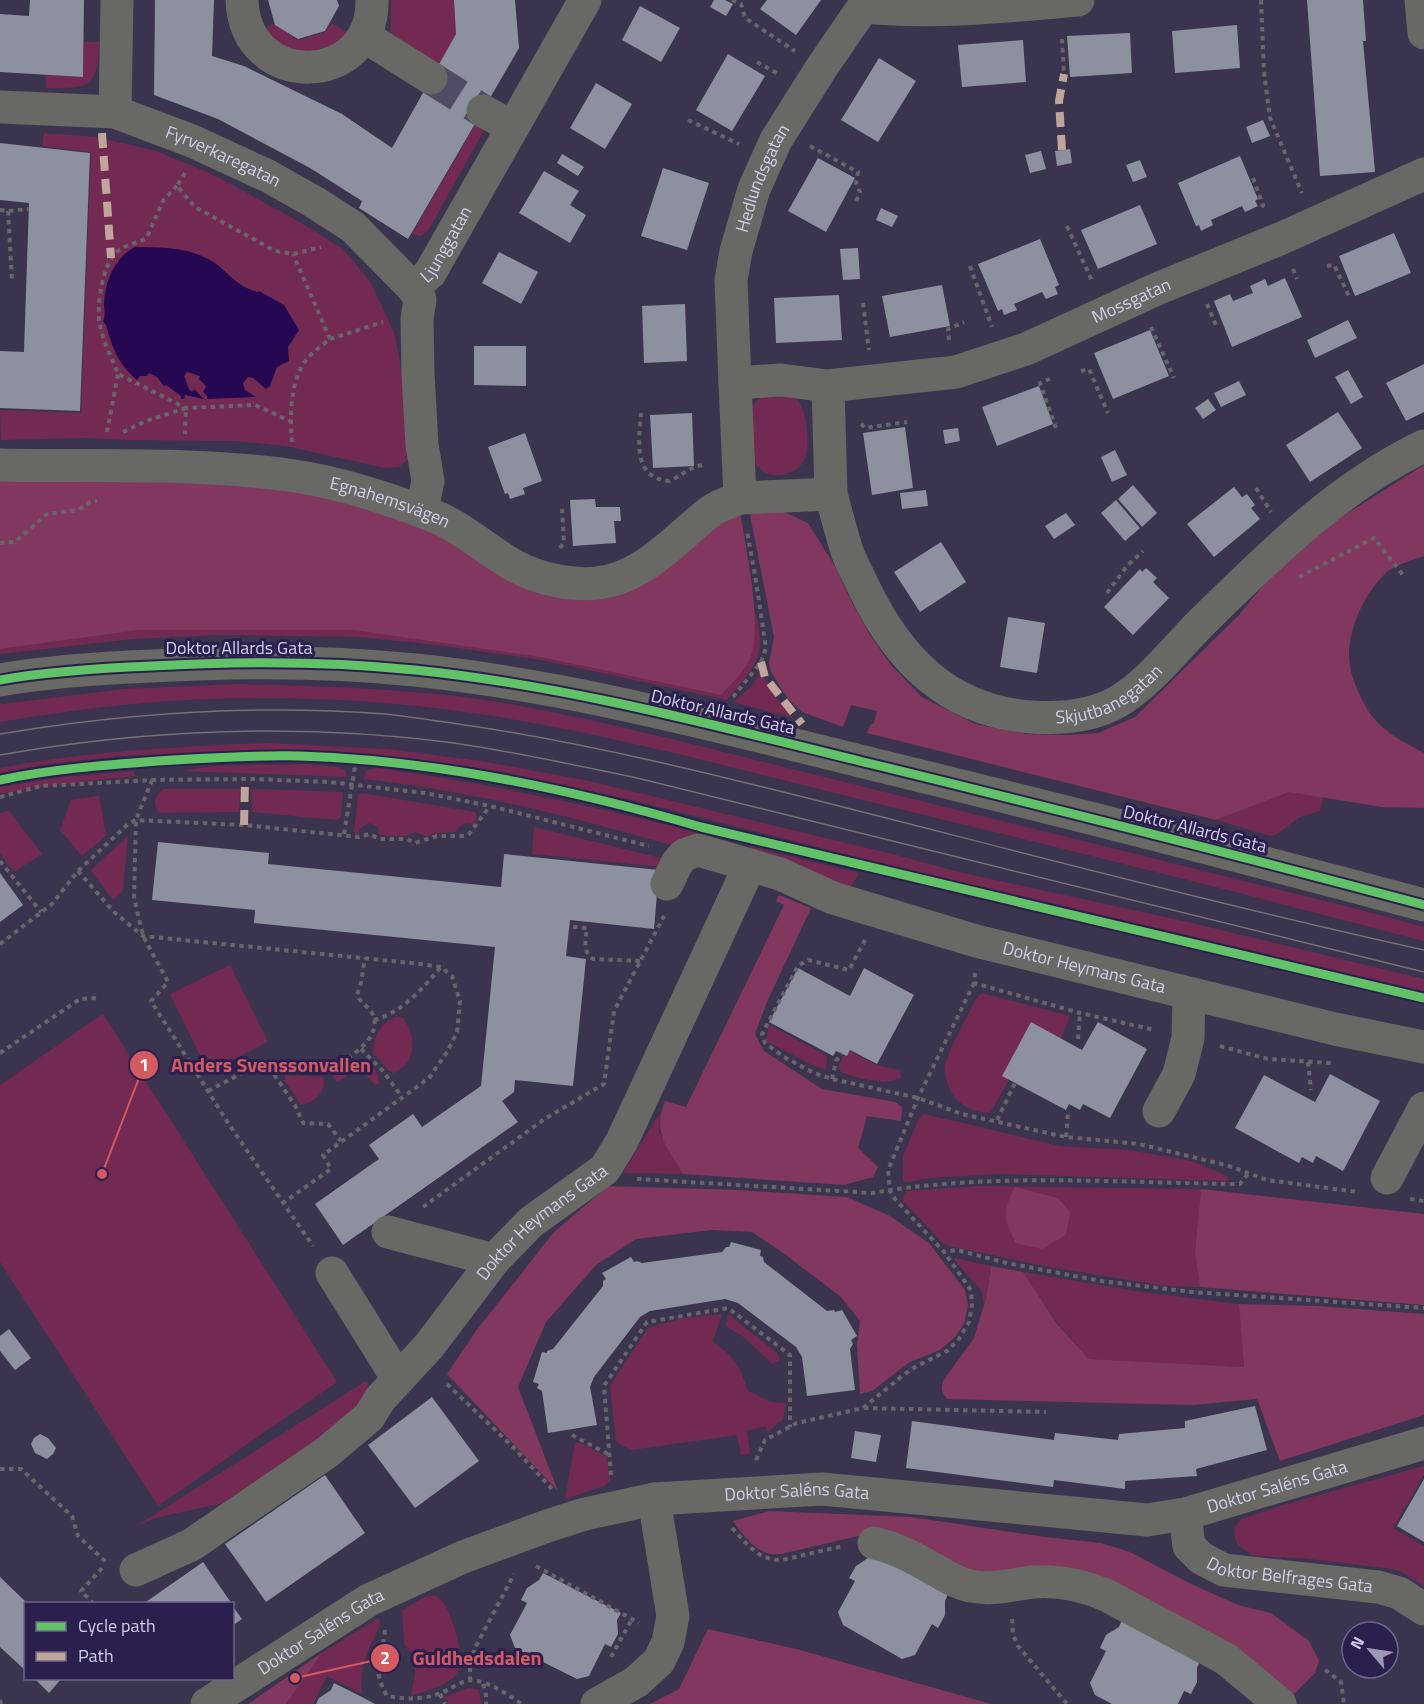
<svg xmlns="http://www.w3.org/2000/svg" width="1424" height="1704" viewBox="0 0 1424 1704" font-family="'Titillium Web',sans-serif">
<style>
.green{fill:#732a52}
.forest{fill:#82375f}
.water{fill:#260852}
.building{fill:#8c909f}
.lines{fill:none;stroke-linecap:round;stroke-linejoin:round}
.minor-tunnel{stroke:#524b66;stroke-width:33;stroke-dasharray:33 16;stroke-linecap:butt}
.path{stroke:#67656a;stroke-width:4;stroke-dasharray:4.5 4.5;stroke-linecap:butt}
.minor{stroke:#686864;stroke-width:33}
.tram{stroke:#727175;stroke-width:1.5}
.quiet{stroke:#c0a59a;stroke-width:8;stroke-dasharray:15 8;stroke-linecap:butt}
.cycleway-casing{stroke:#2b1f4d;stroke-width:13}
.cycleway{stroke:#61c268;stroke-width:9}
.labels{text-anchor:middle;stroke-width:6;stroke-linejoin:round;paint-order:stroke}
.street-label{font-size:18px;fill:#d1cdeb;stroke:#2b1f4d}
.leader{fill:none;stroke:#d45a62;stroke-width:2}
.callout-dot{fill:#d45a62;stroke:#2b1f4d;stroke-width:2}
.mark-label{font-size:18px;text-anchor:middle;font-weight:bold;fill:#fff}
.callout-label{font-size:20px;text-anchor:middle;font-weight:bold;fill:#d45a62;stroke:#2b1f4d;stroke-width:6;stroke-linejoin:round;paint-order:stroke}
</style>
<rect width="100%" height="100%" fill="#3b344e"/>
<path class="green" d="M391 0H454L456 34 439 65 391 35Z
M331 23 350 34 332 48 301 53 274 40 264 29 274 24 298 40 325 32Z
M84 42H99C98 89 89 88 46 88L45 75 83 77Z
M482 113 487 125 429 229 421 236 412 234Z
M44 133 96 137 156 151 214 175 296 220 343 249 370 281 395 335 411 425 409 458 399 467 385 468 286 446 235 441 129 440 87 438 1 440 0 410 81 413 91 152 42 146Z
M765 394C773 394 785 393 792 396 808 403 811 448 804 461 792 479 765 481 754 461 749 452 750 435 750 425 748 410 753 402 765 394Z
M754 608C768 656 757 664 727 700L542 660 438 645 358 637 219 635 133 639 0 654V649L139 630H353L540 657 721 695C747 665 759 651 754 608Z
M761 670 772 693 793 718 733 702 752 686Z
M236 684C318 686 398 688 479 699 540 708 599 722 659 736L1357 909 1424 927V941C1243 893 1061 848 879 804 746 772 615 734 480 714 364 697 240 693 123 705 82 709 41 715 0 722V704H3L124 689Z
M267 743 387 749 487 762 589 781 896 855 959 872 1192 923 1424 979V994L1324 968 955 882 632 800 499 771 357 754 279 750 119 756 40 765 0 774V768C88 751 177 747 267 743Z
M306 764 337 767 345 770 347 777 182 771 213 766Z
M377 768C484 783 588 805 693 831L700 835 678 847C575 818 470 790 363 779L367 770Z
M134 771 135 776 30 788 0 794V787L63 777Z
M163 789H240L239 812 160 813C152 805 154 796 163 789Z
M251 789 343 792 341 817 337 820 252 812Z
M1289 792 1323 797 1320 811 1300 817 1277 834 1270 836 1216 820Z
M362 793 475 812 477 817 474 825C466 821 459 824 456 832L435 833 426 836 415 832C404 838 393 837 380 835L378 827 369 823 360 828 358 834 354 832 358 795Z
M99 796 106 836 82 856 60 830 71 800Z
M9 811 42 854 14 872 0 853V813Z
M534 827 665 859 661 867 532 854Z
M128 836 123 891 113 900 91 870Z
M744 845 859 873 850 889 775 860Z
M230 965 268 1042 208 1072 170 994Z
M982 993 1070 1016 1061 1038 1031 1023 1003 1075 1009 1080 990 1113C963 1113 944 1093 945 1066 945 1057 971 1010 976 999Z
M103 1014 337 1382 158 1506 0 1262V1085Z
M395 1017H402C413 1030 417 1050 406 1064 403 1068 397 1071 393 1073 384 1070 382 1059 373 1054 374 1037 378 1025 395 1017Z
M769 1025 827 1056 826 1069 816 1067 766 1041Z
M850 1051 876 1065 900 1070 901 1078C885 1086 859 1078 843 1073L839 1070V1065L844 1055 847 1057Z
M358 1058C369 1060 379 1071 379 1083L375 1085 360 1068 337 1082 332 1076Z
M285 1075 323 1077C327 1091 315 1102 301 1105L285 1081Z
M660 1113 659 1132 683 1174 623 1173Z
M924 1114 1060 1146 1128 1150 1191 1161 1221 1173 1230 1179 1227 1181 998 1174 930 1178 909 1182 903 1181V1156L919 1118Z
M980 1186 1201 1189 1195 1252 1200 1287 1165 1286 1039 1265 945 1245 902 1200 906 1191Z
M955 1258 991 1266 984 1304 981 1290 954 1260Z
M1023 1272 1135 1291 1239 1304 1244 1367 1089 1359 1059 1325Z
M722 1314 713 1342C735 1358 739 1364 748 1391L771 1402 786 1403 783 1419 768 1432 765 1426 747 1431 750 1454 741 1455 737 1435 631 1450 616 1442 610 1386 648 1328 683 1318Z
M728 1314 777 1353 780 1360 772 1364 745 1338 726 1326Z
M366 1381 369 1385 355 1414 223 1503 159 1517 138 1525Z
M579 1442 607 1457 610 1481 604 1486 565 1499 575 1443Z
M1424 1466V1475L1393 1528 1424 1546V1586L1402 1572 1392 1569 1301 1558 1253 1556 1238 1545 1235 1539 1234 1528 1242 1519 1283 1505Z
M435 1595C439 1598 443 1601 445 1605 453 1620 469 1664 454 1677 443 1687 425 1691 411 1696 415 1674 420 1661 404 1644L402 1610 425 1597Z
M379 1618 380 1625C369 1648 358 1668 362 1694L327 1676 313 1704H286L323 1652Z
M468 1688 478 1689 482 1704H449L445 1697Z"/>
<path class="forest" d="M1424 465V556C1413 560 1394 565 1386 573 1365 592 1349 627 1349 656 1349 674 1359 696 1369 712 1382 732 1404 742 1424 753V808L1382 807 1289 792 1216 820 867 733 870 725 874 723 877 711 851 705 843 727 802 712 788 699 771 672 769 663 774 637 749 510 778 509 808 523 836 568 851 601 870 635 891 665 922 697 975 724 1026 734 1067 735 1098 733 1135 717 1239 615 1279 566 1321 530Z
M0 472 347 491 578 593 740 511C745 545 764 629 750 658 744 672 731 684 721 695L540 657 353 630H139L0 649Z
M779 895 811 908 767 1002 755 1034 764 1051 822 1089 895 1102 902 1107 901 1121 867 1116 858 1148 878 1167 873 1177 844 1185 683 1174C667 1146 652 1133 665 1101L686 1107 784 905 776 901Z
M608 1186 737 1190 847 1197 890 1216 929 1243 965 1290 968 1305 964 1324 955 1337 940 1350 910 1362 872 1391 860 1394 857 1345 860 1321 841 1297 786 1255 752 1232 712 1230 636 1239 596 1265 546 1322 518 1387 558 1491 447 1374 476 1331 554 1232Z
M1015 1187 1058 1198 1070 1212 1066 1235 1042 1249 1016 1243C1003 1218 1002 1213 1015 1187Z
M1201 1189 1424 1214V1305L1200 1287 1195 1252Z
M991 1266 1023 1272 1058 1325 1089 1359 1244 1367 1239 1304 1317 1306 1424 1314V1415L1280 1461 1257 1399 1193 1405 948 1399C941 1393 941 1389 943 1381L974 1338 986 1298Z
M769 1511 911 1517 1045 1537 1101 1543 1130 1552 1191 1584 1238 1605 1271 1613 1309 1641 1319 1661 1315 1673 1290 1698 1152 1608 990 1578 867 1534 781 1554C760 1558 744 1537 733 1521Z
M708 1629 800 1650 991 1704H650L679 1689Z
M323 1652 286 1704H248Z"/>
<path class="water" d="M135 247C161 247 187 247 210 260 222 266 229 277 240 284 245 288 252 290 257 292L259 291 284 305 299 330 288 347 289 361 277 367 270 386 266 389 253 378 248 377 243 383 245 390 256 397 207 399V396L203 392 206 386 199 379 200 376 187 372 184 376 189 389 192 392 194 389 204 399 185 395 184 399H181V396L166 385 164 386 157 377 149 373 147 376H140L137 380C119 365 112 348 106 325L103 321C106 314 104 310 104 303 105 281 115 257 135 247Z"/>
<path class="building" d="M30 0H84L83 77 0 72V14L29 16Z
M155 0H214L212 56 244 66 342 114 392 148 456 34 454 0H515L519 48 408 239 359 208 362 201 310 168 218 119 154 95Z
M268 0H337L339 6 325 31 298 39 275 25Z
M714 0H725L733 4 726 16 710 7Z
M767 0H821L796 35 760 9Z
M1307 0H1363L1366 41H1363L1375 172 1320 176Z
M640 6 680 28 661 62 622 40Z
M1237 25 1240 68 1175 73 1172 31Z
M1130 33 1132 73 1070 77 1067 36Z
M1023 40 1026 82 962 87 958 45Z
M728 54 765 76 732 131 696 110Z
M879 58 916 81 878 142 841 120Z
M596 83 632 104 605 149 570 128Z
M1263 120 1270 136 1252 143 1246 127Z
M0 143 90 153 80 411 0 408V351L24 352 29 203 0 200Z
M1070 149 1072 163 1057 166 1055 151Z
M1041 151 1046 169 1030 173 1025 155Z
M562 154 584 167 578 176 557 163Z
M1240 156 1258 199 1255 201 1258 206 1245 212 1242 206 1211 220 1213 225 1201 231 1199 225 1196 226 1178 183Z
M818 158 855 178 826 232 788 211Z
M1140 160 1147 177 1133 182 1126 165Z
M663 168 709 183 687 250 641 236Z
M544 171 579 191 570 205 586 215 570 243 519 213Z
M1140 205 1157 244 1098 269 1081 230Z
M881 208 898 216 892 227 876 220Z
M1394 233 1411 273 1355 296 1339 256Z
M1040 239 1059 285 1055 287 1058 294 1046 299 1042 292 1014 304 1017 310 1004 315 1002 309 998 311 978 264Z
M858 248 860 279 843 280 840 249Z
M499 252 538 272 521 304 482 283Z
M1285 278 1302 317 1232 347 1214 301 1230 294 1233 301 1253 293 1250 286 1265 279 1268 286Z
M942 285 950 326 890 337 882 296Z
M839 295 842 340 776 343 774 298Z
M685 304 687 361 644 363 642 306Z
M1348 320 1357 338 1315 358 1307 340Z
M1150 330 1169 376 1113 399 1094 353Z
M474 346H526V386L474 385Z
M1424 364V412L1406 421 1386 383Z
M1348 370 1363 397 1351 404 1335 377Z
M1239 381 1246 395 1221 407 1214 393Z
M1039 386 1053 424 997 446 982 407Z
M1208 399 1216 410 1203 419 1195 408Z
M1338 412 1362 448 1310 482 1286 445Z
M692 413 694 466 653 468 650 415Z
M905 427 913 488 872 495 863 433Z
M958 428 960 441 945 444 943 430Z
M525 433 542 481 523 488 525 494 510 499 508 493 505 494 488 447Z
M1115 450 1127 475 1112 482 1101 457Z
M1133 485 1157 513 1142 527 1118 499Z
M1234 487 1242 497 1247 494 1255 505 1251 508 1260 519 1214 557 1187 524Z
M926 490 928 506 902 509 900 493Z
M595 499 596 507H620L621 521H614L616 543 573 546 570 500Z
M1116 500 1140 528 1125 541 1101 513Z
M1066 513 1075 525 1054 539 1045 526Z
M941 542 966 582 920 612 894 572Z
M1146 568 1157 578 1153 582 1169 598 1133 635 1104 607 1140 569 1142 572Z
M1008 617 1045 623 1037 673 1000 667Z
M158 842 269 853 268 864 501 887 504 854 659 870 654 929 570 920 566 956 586 959 573 1086 515 1080 514 1092 502 1101 518 1122 343 1245 315 1204 379 1159 369 1145 413 1114 422 1127 481 1086 495 947 254 923 255 910 152 900Z
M0 873 23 905 0 922Z
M798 968 850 996 864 968 914 995 877 1064 850 1050 847 1056 836 1051 833 1056 769 1022Z
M1031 1022 1082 1050 1098 1022 1147 1049 1110 1118 1083 1104 1080 1110 1069 1104 1066 1110 1002 1076Z
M1330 1074 1380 1101 1343 1171 1316 1156 1313 1163 1302 1157 1299 1163 1235 1128 1264 1075 1315 1102Z
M731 1242 761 1250 760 1256 763 1257 764 1262 827 1311 834 1310 835 1312 842 1310 857 1336 851 1340 853 1344 850 1349 855 1390 807 1396 802 1357 796 1347 738 1303 725 1299 650 1311 640 1317 594 1377 590 1387 597 1425 548 1433 542 1391 537 1388 539 1384 533 1382 542 1352 547 1353V1351L553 1349 603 1286V1281L606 1279 602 1273 631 1257 634 1262 637 1261 642 1263 722 1252 726 1247H729Z
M9 1329 31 1358 15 1370 0 1351V1336Z
M432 1397 479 1461 415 1508 368 1445Z
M1255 1406 1267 1450 1196 1469 1197 1476 1125 1481V1489L1054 1480 1053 1487 906 1468 912 1421 1054 1440 1055 1433 1118 1440 1119 1434 1185 1428V1421Z
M855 1431 881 1435 876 1462 851 1458Z
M40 1434 48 1438 56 1448 53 1454 47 1459 35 1453 31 1444 34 1438Z
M325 1475 365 1533 266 1602 225 1544Z
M1424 1479V1542L1397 1526Z
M872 1552 948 1594 945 1601V1615L938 1628 932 1624 915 1655 902 1659 843 1625 838 1612 855 1581 849 1578 856 1566 868 1558Z
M203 1562 232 1604H143Z
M543 1573 621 1613 617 1620 618 1634 611 1647 605 1644 589 1676 577 1679 515 1648 510 1635 527 1603 521 1600 527 1588 539 1580Z
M0 1577 28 1604H26V1671L0 1647Z
M232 1605 242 1619 232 1626Z
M1122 1620 1200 1661 1197 1668V1682L1191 1694 1184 1691 1178 1704H1112L1095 1695 1090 1683 1106 1651 1100 1648 1106 1635 1119 1627Z
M34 1678H62L49 1693Z
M334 1683 362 1697 375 1704H316L319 1698 331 1690Z"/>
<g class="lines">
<path class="minor-tunnel" d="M431 78 483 111"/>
<path class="path" d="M732 0 741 4 745 18 795 51
M1261 0 1264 72 1270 118 1302 193
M1062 39 1064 74
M757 62 780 75
M688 120 739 144
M810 146 858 172 856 183 860 192 855 204
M185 173 177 186 195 207 275 251 293 254 321 247
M1253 178 1263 205 1260 211
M177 186 164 199 147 237C138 245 126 242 115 254 102 267 96 308 100 325 103 342 112 358 118 374L186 408 255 405 290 421
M0 210 8 211 29 209
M8 211 12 280
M1067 226 1093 283
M970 266 992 327
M1327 266 1334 265 1350 298
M1293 269 1297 279
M863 303 869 350
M1207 304 1216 325
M1151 327 1174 378
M330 339 383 322
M949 340 948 329 964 322
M1081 371 1089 369 1108 413
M1050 379 1040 383 1056 428
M641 413C639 440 632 478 669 481 682 476 691 465 705 465
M861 424 865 428 907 422
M107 432 118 374
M123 432 146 421 186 408 185 434
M292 442C290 418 290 388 302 366 308 355 320 347 330 339L293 254
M1256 488 1271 512
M0 543 15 542 47 514 78 510 90 502 97 501
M560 548 564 542 562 508
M1299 577 1374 538 1403 575
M1107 593 1127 566 1143 551
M733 697 761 662 766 648 756 581 747 531
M152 780 136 820 134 897 143 936 168 982 151 1001 230 1126 313 1246
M0 797 41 786 152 780 253 779 329 782 425 793 490 806 649 846
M344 834 356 760
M0 861 41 912
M78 871 114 912 143 936 421 964 441 967 452 976 460 1001 457 1032 447 1052 429 1078 323 1155 331 1169 283 1203
M573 927 587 928C586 939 582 951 593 959L641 961
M865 940 849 970 808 960 798 966 762 1034 765 1043 784 1057 814 1073 832 1079 918 1098 962 1114 1066 1137 1139 1144 1229 1166 1267 1180 1358 1192
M0 944 52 904 78 871 128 824 136 820 244 825 359 837 369 834 380 839H407L415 843 437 836H465L469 834 490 806
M975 973 974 983 1080 1013 1155 1030
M974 983 918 1098 888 1170 890 1191 895 1199 944 1252 957 1250 1007 1263 1101 1281 1192 1292 1424 1308
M374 1020C403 1012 422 989 441 967
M1078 1039 1080 1013
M1220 1046 1268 1059 1331 1063
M361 1049 383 1071 402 1097
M0 1053 80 999 94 998 100 1000
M1308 1062 1311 1090
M325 1073C342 1062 380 1042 374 1018 372 1008 361 1004 357 995L361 983 365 958
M832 1079 836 1061 842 1053
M208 1091 265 1061 296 1107 303 1123 328 1124 341 1141
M997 1120 1015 1083
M1066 1137 1068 1113
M637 1179 872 1193C993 1172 1118 1183 1240 1184L1248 1174
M1410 1199 1424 1201
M423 1207 546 1118 604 1084 614 1011 664 916
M447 1384 515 1449 552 1489
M864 1408 1046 1412
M572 1435 608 1454
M756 1460 765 1440 797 1423 863 1408 902 1376 915 1367 947 1351 959 1339 969 1322 972 1305 971 1290 944 1252
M0 1469H21L72 1516 78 1536 106 1562
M611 1475 604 1386 647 1322 728 1308 790 1355V1427
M732 1528C747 1544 759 1561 782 1560L843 1546
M536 1566 639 1623
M94 1604 81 1591 102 1568
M1012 1619 1013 1634 1018 1646 1067 1704
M385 1630C382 1661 370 1665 387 1696 404 1699 421 1700 438 1694 450 1691 463 1677 477 1681 493 1684 508 1695 522 1704
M611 1657 632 1619
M1325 1670 1341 1682 1344 1704
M470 1681V1663L475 1648 514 1574
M483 1684 486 1695V1704
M440 1694 445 1704
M0 1700 1 1704"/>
<g class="minor">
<path d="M242 0C245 92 374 87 372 0"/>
<path d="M1421 0 1424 33"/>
<path d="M865 7C935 14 1008 6 1078 0"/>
<path d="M364 36 431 78"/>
<path id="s1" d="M0 107 115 112 192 141 268 176 314 202 353 227 413 288"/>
<path d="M483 111 513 127"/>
<path d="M115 112 117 0"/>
<path id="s2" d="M735 383 731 280 736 251 754 189 776 140 822 67 868 0"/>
<path id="s3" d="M828 386 831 494 740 498 735 383 781 380 828 386 956 372 1026 349 1159 288 1282 238 1424 174"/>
<path id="s4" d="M0 465C96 467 199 462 295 476 342 483 390 499 434 516 464 528 487 551 515 566 539 579 571 586 598 583 644 578 677 537 711 511 719 505 731 502 740 498"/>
<path id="s5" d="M831 494C836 513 841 532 847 551 851 563 859 576 864 588 898 659 948 711 1031 717 1061 719 1092 717 1119 701 1150 682 1175 649 1201 623 1268 557 1338 487 1424 446"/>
<path id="s6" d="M419 510 424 500 428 481 422 445 418 374 417 319 420 299 413 288 430 273 585 0"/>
<path d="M0 680C50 671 102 668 152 666 240 661 328 661 415 670 570 686 721 727 872 764 1056 809 1241 856 1424 905"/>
<path id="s7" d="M667 884 677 863 684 855 698 850 780 874 833 898 976 941 1335 1029 1424 1047"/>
<path d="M1159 1111 1179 1074 1188 1038 1189 994"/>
<path d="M1387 1178 1424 1108"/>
<path d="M388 1232 494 1260"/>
<path d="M332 1273 398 1379"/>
<path id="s8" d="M1185 1514 1189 1546 1201 1558 1224 1570 1378 1587 1399 1593 1424 1609"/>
<path d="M874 1543C897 1548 916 1559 937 1571 947 1577 959 1584 970 1586 993 1591 1012 1584 1034 1582 1060 1580 1082 1585 1106 1595L1226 1659 1280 1704"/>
<path id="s9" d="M136 1570 191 1545 326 1453 369 1417 380 1399 429 1346 494 1260 531 1222 605 1169 622 1141 750 865"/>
<path id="s10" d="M207 1704 369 1600 463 1557 550 1525 585 1514 654 1499 822 1489 1147 1520 1185 1514 1424 1443"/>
<path d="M597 1704 636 1682 659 1661 668 1642 673 1616 654 1499"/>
</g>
<path class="tram" d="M0 734C127 713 257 704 385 714 414 717 443 722 472 726 597 745 720 776 843 807 1036 856 1229 907 1424 950
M0 755C149 729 303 723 454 743 515 752 576 765 637 778L1424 972"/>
<path class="quiet" d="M102 133 111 258
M1062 150 1059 101 1064 74
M761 662 765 677 802 724
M244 825 245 779"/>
<defs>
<path id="cycleway" d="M0 680C50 671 102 668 152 666 240 661 328 661 415 670 570 686 721 727 872 764 1056 809 1241 856 1424 905
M0 780C52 769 105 765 158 761 205 758 252 755 299 756 435 760 571 789 701 827L1424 998"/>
</defs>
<use href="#cycleway" class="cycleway-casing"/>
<use href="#cycleway" class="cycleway"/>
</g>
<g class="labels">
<g class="street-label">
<text dy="6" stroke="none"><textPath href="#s1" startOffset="232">Fyrverkaregatan</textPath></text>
<text dy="6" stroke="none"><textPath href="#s2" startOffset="210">Hedlundsgatan</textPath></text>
<text dy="6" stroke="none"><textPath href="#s6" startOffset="282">Ljunggatan</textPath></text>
<text dy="6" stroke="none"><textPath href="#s3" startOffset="726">Mossgatan</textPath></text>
<text dy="6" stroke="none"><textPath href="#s4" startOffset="394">Egnahemsvägen</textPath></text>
<text x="239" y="654">Doktor Allards Gata</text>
<text dy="6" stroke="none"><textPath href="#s5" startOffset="406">Skjutbanegatan</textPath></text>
<text transform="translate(723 712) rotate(13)" y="6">Doktor Allards Gata</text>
<text transform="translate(1195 829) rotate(14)" y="6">Doktor Allards Gata</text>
<text dy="6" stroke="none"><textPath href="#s7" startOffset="453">Doktor Heymans Gata</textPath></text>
<text dy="6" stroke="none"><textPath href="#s9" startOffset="542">Doktor Heymans Gata</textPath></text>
<text dy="6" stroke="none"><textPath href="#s10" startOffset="1125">Doktor Saléns Gata</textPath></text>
<text dy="6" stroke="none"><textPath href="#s10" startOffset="639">Doktor Saléns Gata</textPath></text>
<text dy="6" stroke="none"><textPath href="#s8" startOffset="141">Doktor Belfrages Gata</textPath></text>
<text dy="6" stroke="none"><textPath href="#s10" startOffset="135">Doktor Saléns Gata</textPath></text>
</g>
</g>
<path class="leader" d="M102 1174L144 1065M295 1678L385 1658"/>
<g class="callout-dot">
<circle cx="102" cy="1174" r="6"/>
<circle cx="295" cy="1678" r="6"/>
<circle cx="144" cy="1065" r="15"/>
<circle cx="385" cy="1658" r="15"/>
</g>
<g class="mark-label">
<text x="144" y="1071">1</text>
<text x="385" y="1664">2</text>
</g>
<g class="callout-label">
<text x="271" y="1072">Anders Svenssonvallen</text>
<text x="477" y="1665">Guldhedsdalen</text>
</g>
<rect x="24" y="1602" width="210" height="78" fill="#2b1f4d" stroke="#6d658c" stroke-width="1.5"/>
<rect x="36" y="1622" width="30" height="9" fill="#61c268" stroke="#6d658c" stroke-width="1.5"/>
<text x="78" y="1632" font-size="18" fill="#d1cdeb">Cycle path</text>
<rect x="36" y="1652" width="30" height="9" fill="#c0a59a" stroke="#6d658c" stroke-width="1.5"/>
<text x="78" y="1662" font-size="18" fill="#d1cdeb">Path</text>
<g transform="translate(1370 1650) rotate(299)"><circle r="28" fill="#2b1f4d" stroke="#6d658c" stroke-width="1.5"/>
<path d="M0-4.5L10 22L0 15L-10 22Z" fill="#9c97b4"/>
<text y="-9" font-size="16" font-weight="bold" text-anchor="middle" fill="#d1cdeb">N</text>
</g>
</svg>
